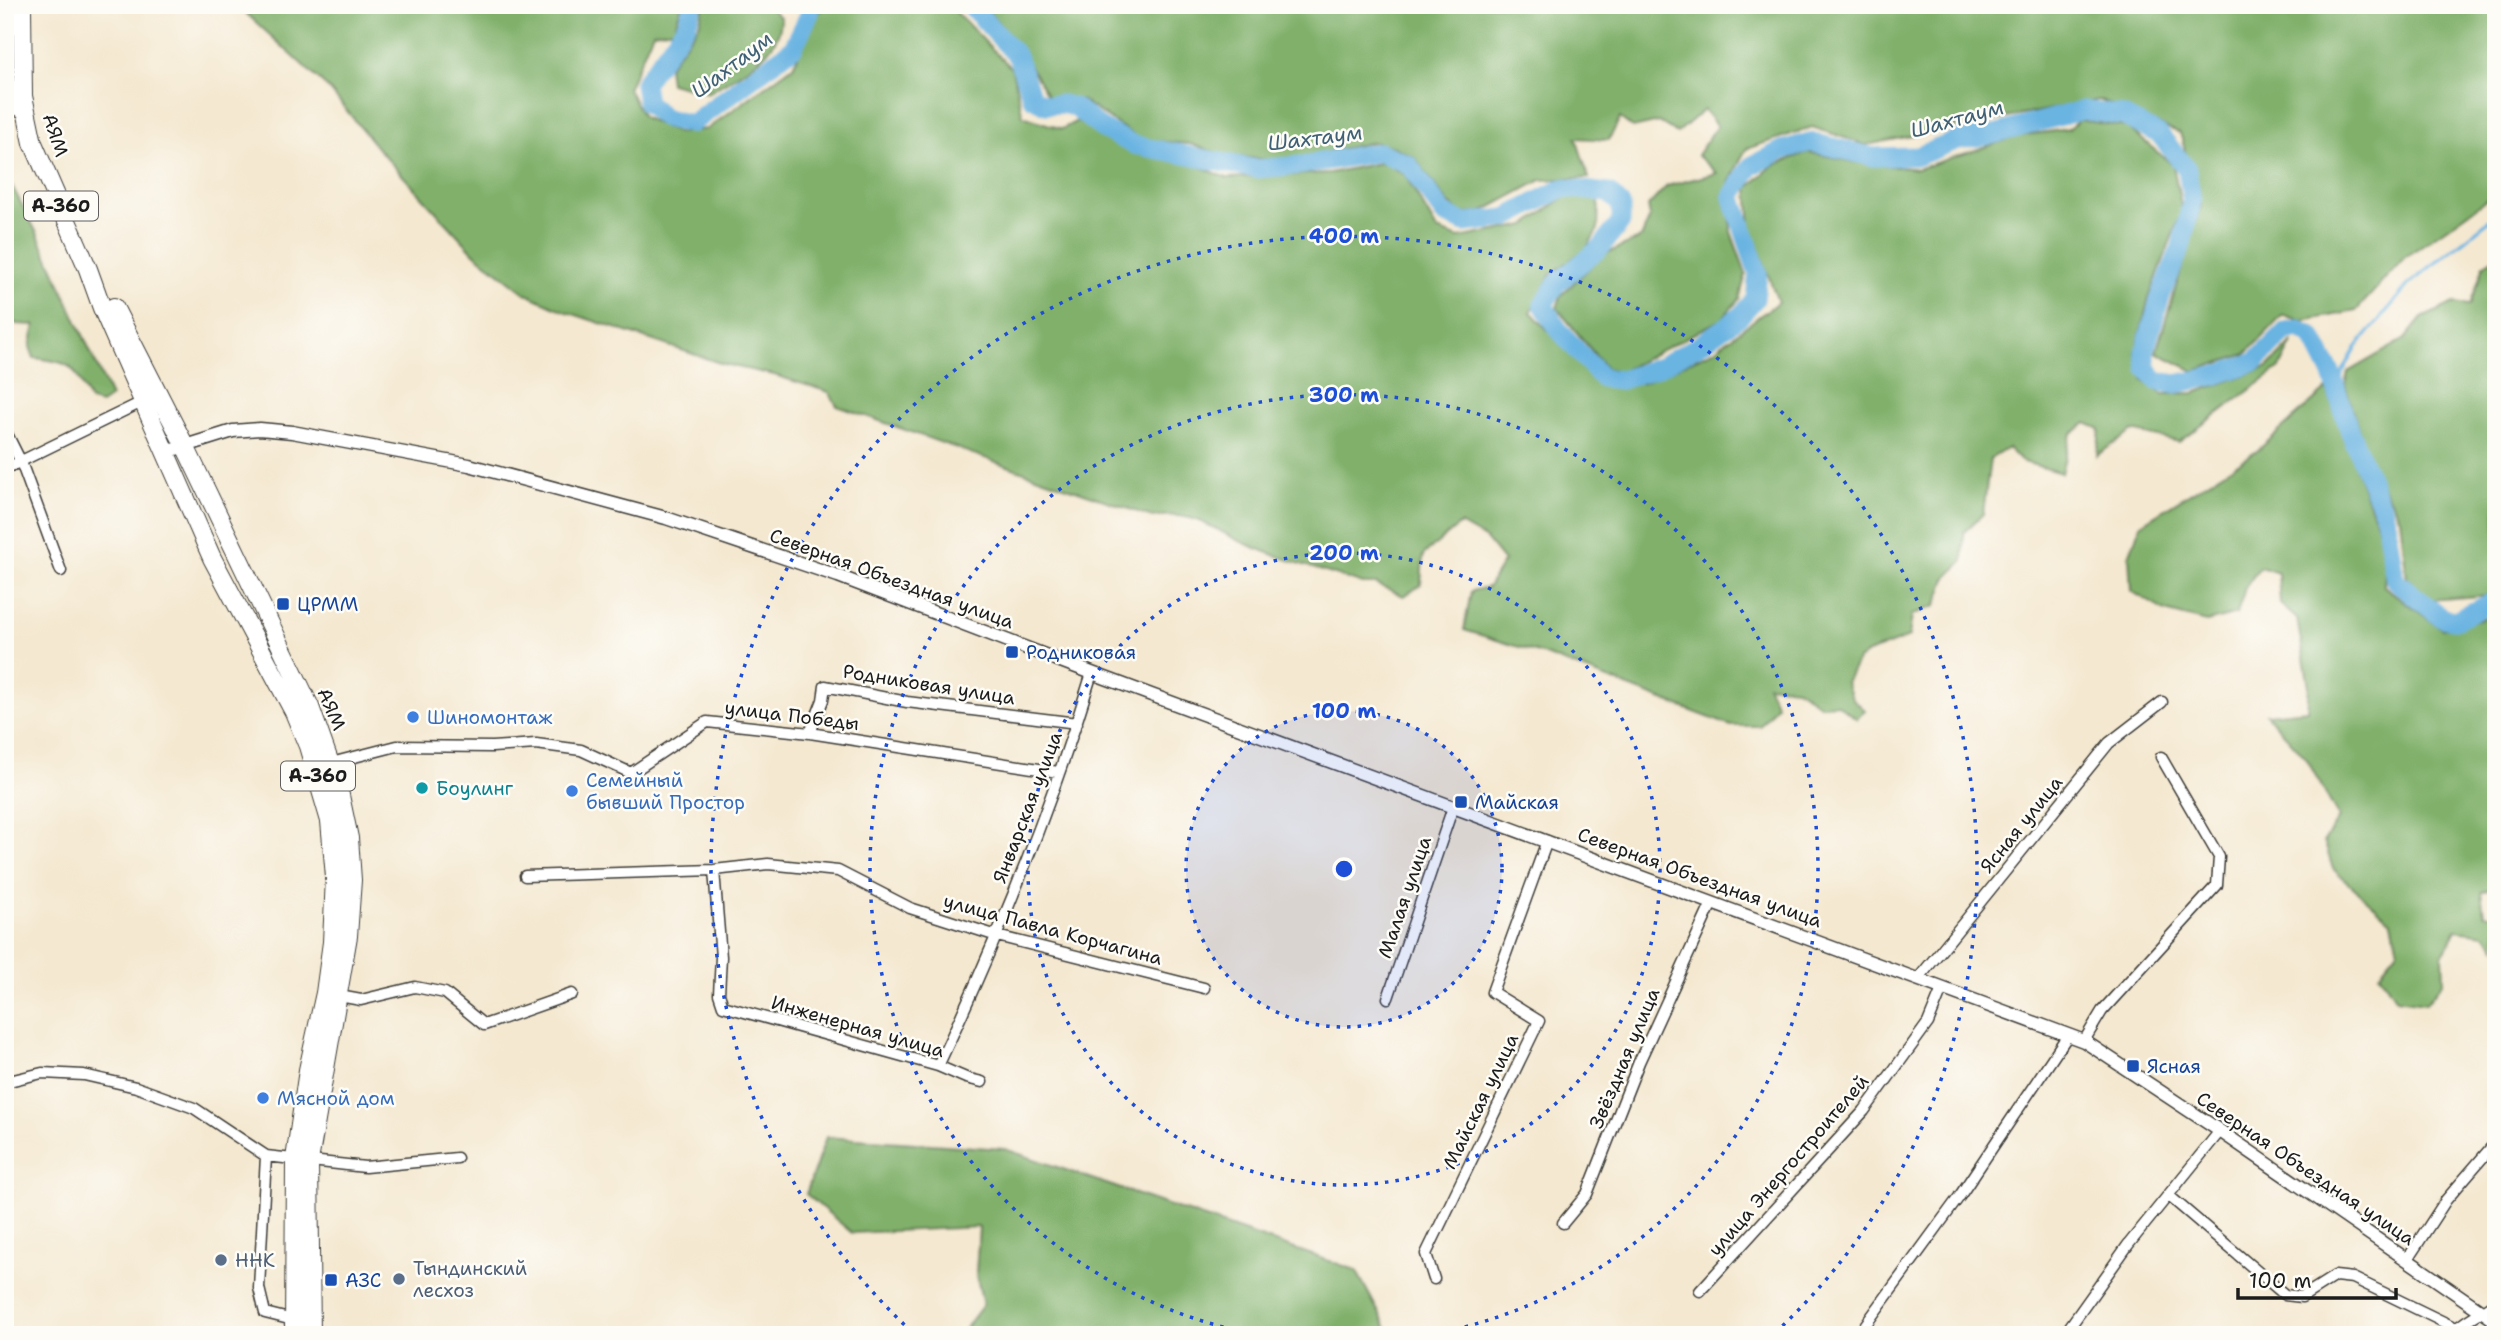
<svg xmlns="http://www.w3.org/2000/svg" width="2501" height="1340" viewBox="0 0 2501 1340" font-family="'Shantell Sans',sans-serif">
<style>
.forest{fill:#80b06a;stroke:#4e6643;stroke-width:2}
.lines{fill:none;stroke-linecap:round;stroke-linejoin:round}
.stream{stroke:#6ab4e2;stroke-width:3.5}
.river{stroke:#6ab4e2;stroke-width:19}
.minor-casing{stroke:#3c3b37;stroke-width:13}
.tertiary-casing{stroke:#3c3b37;stroke-width:15}
.trunk-casing{stroke:#3c3b37;stroke-width:20}
.minor{stroke:#fff;stroke-width:10}
.tertiary{stroke:#fff;stroke-width:12}
.trunk{stroke:#fff;stroke-width:18}
.ring{fill:none;stroke:#1d4ed8;stroke-width:3.5;stroke-dasharray:3.5 7}
.transit-dot{fill:#1a4fb4;stroke:#fdfcf7;stroke-width:2.5}
.shop-dot{fill:#3f7fe0;stroke:#fdfcf7;stroke-width:2.5}
.culture-dot{fill:#0f9aa8;stroke:#fdfcf7;stroke-width:2.5}
.service-dot{fill:#5c6f8a;stroke:#fdfcf7;stroke-width:2.5}
.labels{text-anchor:middle;stroke-width:5;stroke-linejoin:round;paint-order:stroke}
.shield{fill:#fdfcf7;stroke:#605f5e;stroke-width:2}
.shield-label{font-size:18px;font-weight:bold;fill:#1c1c1c}
.street-label{font-size:19px;fill:#1c1c1c;stroke:#fdfcf7}
.transit-label{font-size:19px;fill:#164399;stroke:#fdfcf7;text-anchor:start}
.shop-label{font-size:19px;fill:#366cbe;stroke:#fdfcf7;text-anchor:start}
.culture-label{font-size:19px;fill:#0d838f;stroke:#fdfcf7;text-anchor:start}
.service-label{font-size:19px;fill:#4e5e75;stroke:#fdfcf7;text-anchor:start}
.water-label{font-size:21px;font-style:italic;fill:#3f6075;stroke:#fdfcf7}
.centre{fill:#1d4ed8;stroke:#fdfcf7;stroke-width:3.5}
.ring-label{font-size:21px;text-anchor:middle;font-weight:bold;fill:#1d4ed8;stroke:#fdfcf7;stroke-width:5;stroke-linejoin:round;paint-order:stroke}
</style>
<rect width="100%" height="100%" fill="#fdfcf7"/>
<filter id="ink" filterUnits="userSpaceOnUse"><feTurbulence type="fractalNoise" baseFrequency=".0143" numOctaves="2"/><feDisplacementMap in="SourceGraphic" scale="14" xChannelSelector="R" yChannelSelector="G"/><feConvolveMatrix kernelMatrix="1 2 1 2 8 2 1 2 1" color-interpolation-filters="sRGB"/></filter>
<filter id="wash" filterUnits="userSpaceOnUse"><feTurbulence type="fractalNoise" baseFrequency=".00686" numOctaves="4" result="noise"/><feDisplacementMap in="SourceGraphic" scale="28" xChannelSelector="R" yChannelSelector="G"/><feGaussianBlur stdDeviation="1.57" result="paint"/><feColorMatrix in="noise" values="0 0 0 0 0 0 0 0 0 0 0 0 0 0 0 0 0 1.4 0 .05"/><feComposite in="paint" operator="in"/></filter>
<g filter="url(#wash)">
<rect width="100%" height="100%" fill="#f4e8d0"/>
<path class="forest" d="M237 5H535L543 9 578 5H682L674 29 653 32 628 89 643 117 678 133 707 129 793 66 823 5H949L1012 69 1023 116 1062 129 1077 121 1115 143 1192 163 1227 178 1330 173 1384 162 1405 175 1437 230 1459 238 1526 225 1566 196 1599 200 1598 229 1586 249 1551 274 1531 312 1599 385 1642 383 1713 351 1778 302 1751 228 1748 188 1772 166 1808 152 1855 162 1917 169 2019 136 2069 129 2079 120 2127 127 2173 165 2182 210 2148 301 2136 352 2144 381 2163 394 2194 393 2268 367 2293 342 2280 368 2179 442 2133 431 2097 455 2100 429 2086 423 2071 435 2061 473 2021 461 2008 448 1990 459 1983 514 1964 532 1963 561 1946 579 1936 606 1912 615 1909 637 1868 653 1858 660 1846 682 1852 698 1865 710 1857 719 1837 704 1820 705 1797 688 1767 685 1777 705 1760 726H1731L1545 655 1464 630 1471 591 1488 587 1504 561 1486 539 1460 524 1423 555 1421 585 1404 596 1376 584H1363C1324 571 1282 560 1244 543 1208 527 1194 510 1152 517L837 406 829 392 774 375 723 364 564 311 526 294 475 254 380 151 329 89Z
M704 5H767L781 18C781 56 736 75 708 93L670 83 668 67 699 25Z
M983 5H2496V193L2404 258 2356 311 2303 321 2283 315 2246 354 2194 371 2156 352 2201 205 2180 133 2099 100 1866 145 1812 127 1746 149 1729 183 1731 232 1746 274 1739 299 1722 319 1620 372 1606 368 1557 308 1561 295 1603 255 1641 238 1650 217 1648 206 1667 186 1717 173 1697 155 1717 126 1704 110 1677 133 1659 122 1633 128 1620 118 1609 140 1576 138 1589 178 1541 180 1482 212 1463 214 1448 203 1414 157 1394 147 1373 142 1286 161 1227 156 1190 144 1141 140 1081 100 1049 98 1019 47Z
M5 173 37 233 111 397 101 404 90 401C71 365 76 363 34 358L30 347 35 325 16 324 5 312Z
M2496 256V599L2490 595 2429 600 2407 578 2400 518 2368 461 2345 385 2348 372 2405 339 2422 318 2454 303 2470 305 2484 265Z
M2327 389 2387 553 2384 586 2442 629 2491 616 2496 619V887L2481 892 2484 914 2496 916V947L2485 934 2456 930 2443 955 2444 981 2426 1003 2396 999 2379 973 2398 950 2392 922 2333 869 2324 841 2339 818 2306 758 2266 714 2307 710 2309 686 2297 619 2280 604 2278 573 2260 567 2245 588 2237 614 2207 622 2165 611 2131 591 2129 556 2141 524 2257 451Z
M826 1137 1005 1149 1356 1270 1391 1335H960L983 1305 976 1273 979 1227 852 1233 806 1194Z"/>
<g class="lines">
<path class="stream" d="M2338 395 2342 373 2356 348 2409 284 2496 215"/>
<path class="river" d="M693 5 687 24 644 83 647 103 665 118 691 124 793 48 810 13V5
M970 5 1017 56 1032 98 1046 105 1062 104 1074 107 1101 128 1134 145 1256 169 1302 165 1380 152 1408 164 1444 214 1465 223 1506 218 1563 188 1609 193 1621 205V222L1602 246 1556 284 1543 305 1558 329 1602 378 1621 380 1659 367 1699 345 1739 317 1755 299 1758 273 1732 196 1751 166 1782 150 1811 142 1873 157 1918 156 1958 140 1995 134 2083 110 2123 116 2160 135 2187 169 2192 201 2181 247 2160 298 2145 350 2147 368 2157 381 2176 384 2214 376 2255 362 2286 331 2299 329 2312 336 2332 375 2349 429 2385 516 2395 580 2442 618 2455 620 2488 604 2496 608"/>
</g>
</g>
<g filter="url(#ink)">
<g class="lines">
<defs>
<path id="minor" d="M5 71 19 111
M5 430 21 462 61 571
M5 469 144 401
M810 733 823 700 825 686 907 702 1077 723
M331 763 397 746 492 747 536 744 581 750 631 773 707 722 810 733 1058 772
M714 870 721 957 719 994 723 1006 938 1066 966 1078 982 1082
M525 876 714 870 768 864 838 871 910 908 997 936 1204 988
M1918 979 2109 743 2162 702
M339 996 361 1000 415 987 445 993 484 1025 572 994
M1388 998 1453 807
M2084 1041 2102 1011 2217 885 2219 857 2161 757
M938 1066C998 939 1051 808 1092 673
M5 1082 42 1073 84 1075 136 1087 194 1108 266 1156 365 1167 457 1158
M266 1156 259 1288 265 1313 293 1320
M2168 1195 2285 1295 2302 1297 2335 1276 2353 1278 2456 1328
M1563 1223 1587 1194 1639 1062 1712 903
M2407 1260 2446 1200 2496 1142
M1434 1279 1426 1254 1539 1021 1492 992 1547 841
M1700 1291 1864 1111 1928 1023 1942 989
M1858 1335 1959 1197 2068 1035
M2064 1335 2128 1245 2220 1131
M2450 1335C2462 1320 2482 1314 2496 1301"/>
<path id="tertiary" d="M166 452 233 431 260 429 292 432 469 465 666 518 838 576 1092 673 2084 1041 2220 1131 2496 1321"/>
<path id="trunk" d="M22 5 23 96 33 143 88 269 102 308 212 558 294 712 308 746 330 821 335 877 332 942 325 993 308 1070 295 1159 294 1335
M114 307 185 446 310 707 338 786 349 838 352 880 348 936 309 1161 311 1335"/>
</defs>
<use href="#minor" class="minor-casing"/>
<use href="#tertiary" class="tertiary-casing"/>
<use href="#trunk" class="trunk-casing"/>
<use href="#minor" class="minor"/>
<use href="#tertiary" class="tertiary"/>
<use href="#trunk" class="trunk"/>
</g>
</g>
<circle cx="1344" cy="869" r="158" fill="#1d4ed8" fill-opacity=".12"/>
<g class="ring">
<circle cx="1344" cy="869" r="158"/>
<circle cx="1344" cy="869" r="316"/>
<path d="M1254 1334A474 474 0 1 1 1434 1334"/>
<path d="M912 1332A633 633 0 1 1 1776 1332"/>
</g>
<g class="transit-dot">
<rect x="276" y="597" width="14" height="14" rx="3.5"/>
<rect x="1005" y="645" width="14" height="14" rx="3.5"/>
<rect x="1454" y="795" width="14" height="14" rx="3.5"/>
<rect x="2126" y="1059" width="14" height="14" rx="3.5"/>
<rect x="324" y="1273" width="14" height="14" rx="3.5"/>
</g>
<g class="shop-dot">
<circle cx="413" cy="717" r="7"/>
<circle cx="572" cy="791" r="7"/>
<circle cx="263" cy="1098" r="7"/>
</g>
<circle class="culture-dot" cx="422" cy="788" r="7"/>
<g class="service-dot">
<circle cx="221" cy="1260" r="7"/>
<circle cx="399" cy="1279" r="7"/>
</g>
<g class="labels">
<g class="shield">
<rect x="24" y="191.5" width="74" height="29" rx="5"/>
<rect x="281" y="761.5" width="74" height="29" rx="5"/>
</g>
<g class="shield-label">
<text x="61" y="212">А-360</text>
<text x="318" y="782">А-360</text>
</g>
<g class="street-label">
<text transform="translate(56 135) rotate(72)" y="7">АЯМ</text>
<text transform="translate(892 578) rotate(20)" y="7">Северная Объездная улица</text>
<text transform="translate(929 684) rotate(9)" y="7">Родниковая улица</text>
<text transform="translate(332 709) rotate(67)" y="7">АЯМ</text>
<text transform="translate(792 715) rotate(7)" y="7">улица Победы</text>
<text transform="translate(1027 807) rotate(-69)" y="7">Январская улица</text>
<text transform="translate(2021 824) rotate(-51)" y="7">Ясная улица</text>
<text transform="translate(1700 877) rotate(20)" y="7">Северная Объездная улица</text>
<text transform="translate(1404 897) rotate(-71)" y="7">Малая улица</text>
<text transform="translate(1053 929) rotate(15)" y="7">улица Павла Корчагина</text>
<text transform="translate(858 1026) rotate(16)" y="7">Инженерная улица</text>
<text transform="translate(1624 1058) rotate(-67)" y="7">Звёздная улица</text>
<text transform="translate(1480 1101) rotate(-64)" y="7">Майская улица</text>
<text transform="translate(1788 1165) rotate(-49)" y="7">улица Энергостроителей</text>
<text transform="translate(2306 1168) rotate(34)" y="7">Северная Объездная улица</text>
</g>
<g class="transit-label">
<text x="297" y="611">ЦРММ</text>
<text x="1026" y="659">Родниковая</text>
<text x="1475" y="809">Майская</text>
<text x="2147" y="1073">Ясная</text>
<text x="345" y="1287">АЗС</text>
</g>
<g class="shop-label">
<text x="427" y="724">Шиномонтаж</text>
<text x="586" y="787">Семейный<tspan x="586" dy="22">бывший Простор</tspan></text>
<text x="277" y="1105">Мясной дом</text>
</g>
<g class="culture-label">
<text x="436" y="795">Боулинг</text>
</g>
<g class="service-label">
<text x="235" y="1267">ННК</text>
<text x="413" y="1275">Тындинский<tspan x="413" dy="22">лесхоз</tspan></text>
</g>
<g class="water-label">
<text transform="translate(732 65) rotate(-37)" y="7">Шахтаум</text>
<text transform="translate(1957 119) rotate(-15)" y="7">Шахтаум</text>
<text transform="translate(1315 138) rotate(-7)" y="7">Шахтаум</text>
</g>
</g>
<circle cx="1344" cy="869" r="10" class="centre"/>
<g class="ring-label">
<text x="1344" y="243">400 m</text>
<text x="1344" y="402">300 m</text>
<text x="1344" y="560">200 m</text>
<text x="1344" y="718">100 m</text>
</g>
<rect width="2501" height="1340" fill="none" stroke="#fdfcf7" stroke-width="28"/>
<path d="M2238 1288v10h158v-10" fill="none" stroke="#1c1c1c" stroke-width="3.5"/>
<text x="2249" y="1288" font-size="21" fill="#1c1c1c" stroke="#fdfcf7" stroke-width="5" paint-order="stroke">100 m</text>
</svg>
